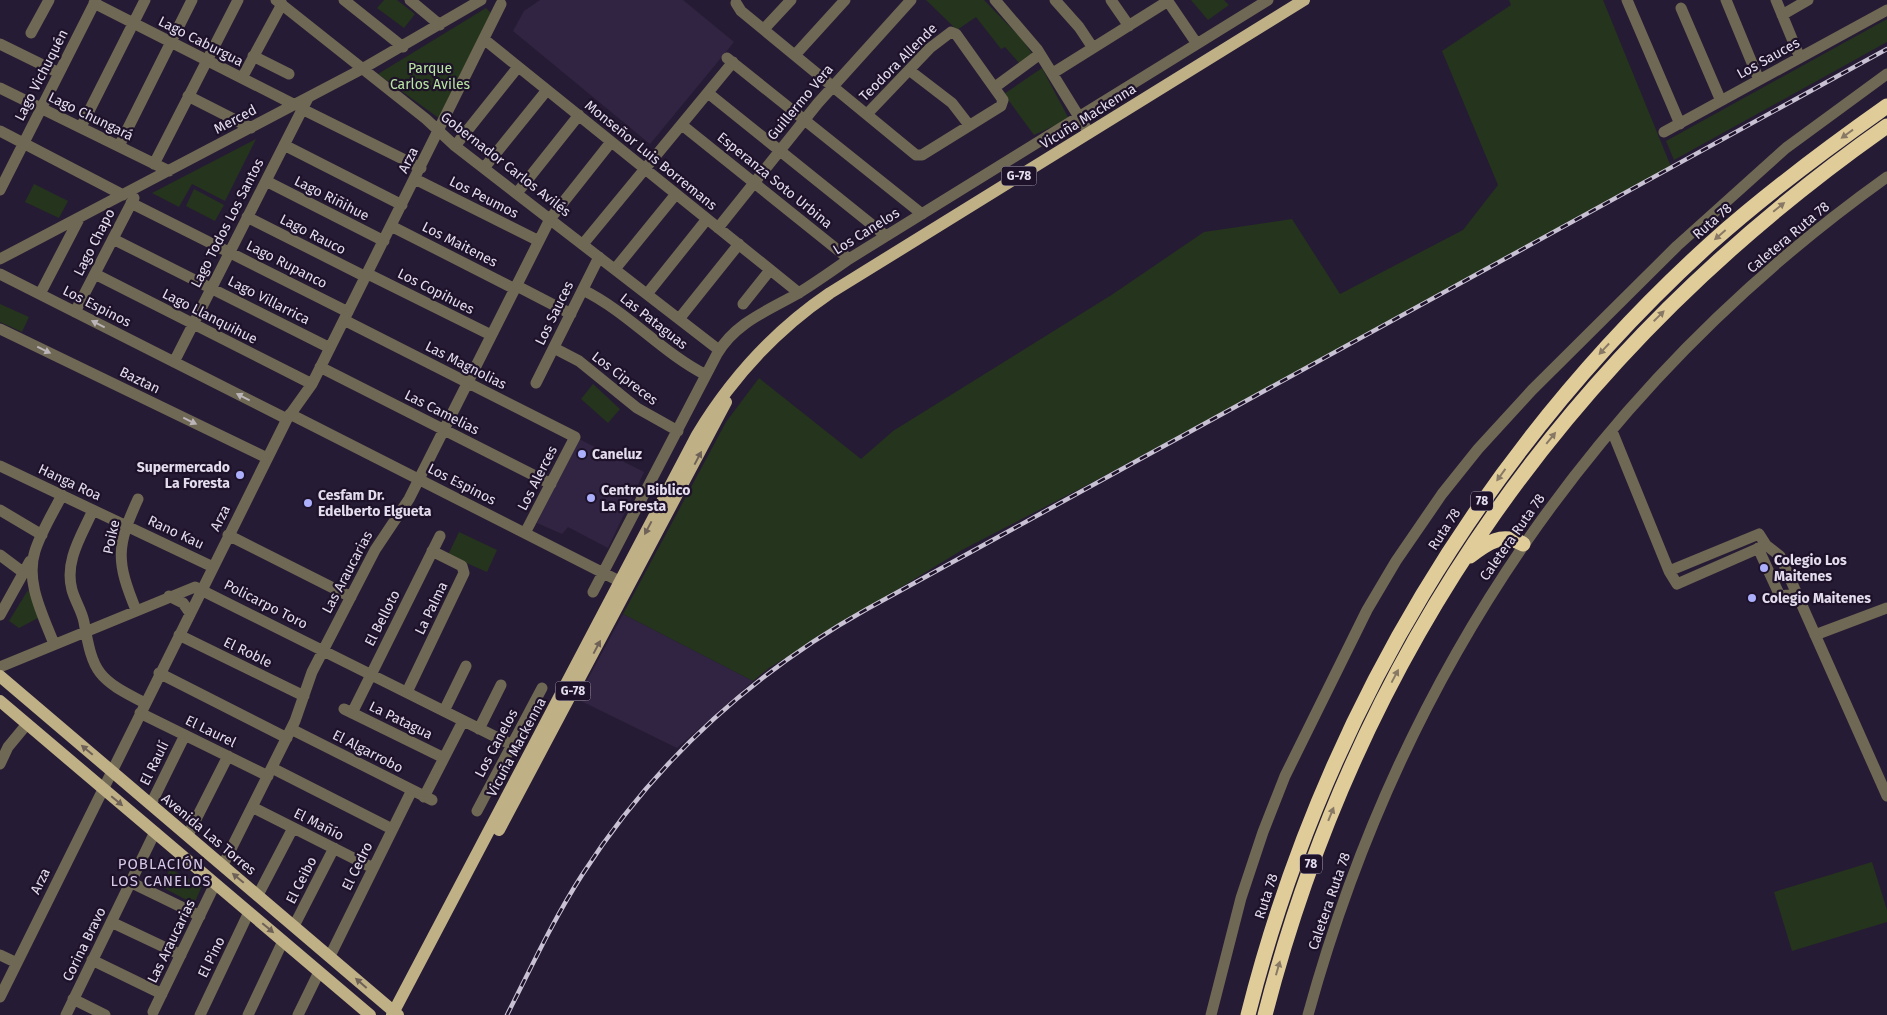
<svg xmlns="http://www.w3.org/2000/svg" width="1887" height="1015" viewBox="0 0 1887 1015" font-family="'Fira Sans',sans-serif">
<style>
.built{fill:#312442}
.green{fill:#25341c}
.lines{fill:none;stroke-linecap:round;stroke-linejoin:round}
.minor{stroke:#6f6854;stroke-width:11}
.major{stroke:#bfb085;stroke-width:12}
.highway{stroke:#dfcc98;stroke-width:15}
.rail-casing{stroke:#c8c1d3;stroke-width:4.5}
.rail{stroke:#1d1229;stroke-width:2.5;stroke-dasharray:8;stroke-linecap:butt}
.oneway{fill:#887866}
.oneway2{fill:#bbb4b8}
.oneway3{fill:#6e6157}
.poi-dot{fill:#acaffb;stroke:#1d1229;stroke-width:2}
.labels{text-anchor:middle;stroke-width:4.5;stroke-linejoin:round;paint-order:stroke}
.shield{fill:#1d1229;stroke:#a8a0b3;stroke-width:1}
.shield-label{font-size:12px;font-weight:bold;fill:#e4ddee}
.street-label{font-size:14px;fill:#e4ddee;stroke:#1d1229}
.park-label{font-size:14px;fill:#b9e6a2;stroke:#1d1229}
.poi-label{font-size:14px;font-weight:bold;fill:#e4ddee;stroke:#1d1229;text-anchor:start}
.neighbourhood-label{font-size:15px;letter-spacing:1px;fill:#d5c8e8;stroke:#1d1229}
</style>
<rect width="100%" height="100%" fill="#261b34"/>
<path class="built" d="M540 0H683L734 42 650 144 513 31 524 11Z
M577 438 644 472 608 548 568 527 562 534 537 523Z
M623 614 753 681 677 748 577 699Z"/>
<path class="green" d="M384 0H397L415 14 404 28 377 8Z
M926 0H984L1022 39 1033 55 1020 64 1005 47 1001 49 976 17 957 30Z
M1191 0H1224L1229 5 1208 20Z
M1509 0H1603L1672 169 1093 482 962 550 769 668 753 681 623 614 726 422 759 378 861 459 893 431 1113 294 1204 232 1292 219 1340 294 1463 230 1498 185 1442 51 1511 5Z
M486 8 493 15 440 119 378 74Z
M1887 19V42L1674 160 1666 141Z
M1042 68 1069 119 1034 135 1004 94Z
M256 139 225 201 192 184 179 207 152 193Z
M34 184 68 201 59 218 25 202Z
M194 189 224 205 215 221 186 206Z
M0 304 29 317 22 332 0 322Z
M593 384 620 409 608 423 581 399Z
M459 532 497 550 487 572 448 555Z
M28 590 40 617 19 628 9 621Z
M1872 862 1887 910V922L1792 951 1774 892Z
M170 869 202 886 194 904 162 887Z"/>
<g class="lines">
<path class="minor" d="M276 0 426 119 455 146 719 350
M344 0 403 47
M410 0 440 25
M995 0 1037 49 1089 133
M1055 0 1079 27 1093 48
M1111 0 1129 26
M1167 0 1197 44
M1627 0 1680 124
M1726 0 1759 80
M1776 0 1800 58
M94 3 295 105
M736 3 741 11 916 155H922L1001 106 1003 100 956 34 951 32 930 48 867 114
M1681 8 1721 101
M1782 15 1808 0
M764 29 791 0
M31 33 49 0
M485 40 799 293
M0 44 59 73
M795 55 845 0
M253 56 289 74
M727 58 922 214
M909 70 952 103 969 125
M1053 73 1168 1
M242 78 282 4
M995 87 1040 54
M0 88 169 171
M708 93 886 236
M188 96 251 128
M302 109 421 168
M682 125 849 259
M81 127 145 0
M0 131 123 195
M1664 132 1887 10
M284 145 402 205
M119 146 192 0
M455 146 518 67
M154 164 238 0
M484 168 547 90
M415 179 539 241
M266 181 384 241
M0 190 96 0
M517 193 579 115
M131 203 348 312
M247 217 366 277
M391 226 515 289
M718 228 818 103 911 0
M113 239 330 348
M583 244 733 62
M0 259 362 69 481 0
M615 269 676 194
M0 274 287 419
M95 274 312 384
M368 274 491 335
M517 286 571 314
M583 290C628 312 661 352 706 375
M40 294 80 217
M647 294 707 219
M743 304 770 270
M75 312 134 198
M679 319 739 244
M344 320 575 437 525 533
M0 329 267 458
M554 348 579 361 637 408 678 431
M174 362 308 98
M320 367 551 484
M536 383 599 257
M290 414 627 585
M1612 431 1669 571 1759 534 1766 545 1780 556 1887 796
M0 466 213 567
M0 510 42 535
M93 510C82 535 64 561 72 590 75 601 82 611 84 622 93 674 98 679 145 703
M228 535 351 597
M1758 548 1780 596 1797 594
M0 555 24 573
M1669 571 1677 584 1766 545
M593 592 717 354C735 323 767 311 797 294 815 283 832 271 849 259L1268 0
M169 596 183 603 190 613
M136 610C116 561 116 547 138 499
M0 615 30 561
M179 635 304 696
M1815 635 1887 608
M54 644C43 615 25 582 35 551 41 532 53 513 62 495
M0 667 195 587 512 745
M159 673 287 738
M407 692 464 573 462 566 432 551
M344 709 444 758
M444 711 466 666
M140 713 268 776
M352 713 440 536
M291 729 432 800
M479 729 501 685
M0 764 8 747 27 724
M272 768 392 829
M424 797 463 721
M151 804 185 735
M252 807 373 868
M477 811 542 688
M188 835 228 756
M223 865 295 721 312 672 375 550 409 499 550 219 611 142
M130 882 200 916
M258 895 293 828
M111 922 181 955
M294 926 334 848
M0 955 17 963
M330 956 412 790
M92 960 162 994
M0 997 287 419 312 384 501 4
M73 999 105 1015
M153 1012 215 884
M66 1015 155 832
M200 1015 249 912
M248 1015 283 941
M298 1015 319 972
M1211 1015 1241 898 1263 832 1285 776 1367 610 1396 561 1442 494 1478 449 1532 390 1677 246 1786 148 1887 74
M1308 1015C1402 672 1597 384 1887 177"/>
<path class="major" d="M0 676 398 1015
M0 701 370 1015
M499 830 726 402
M392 1015 697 435C732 377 774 331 830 293L1304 0"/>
<path class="highway" d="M1470 556C1487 543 1502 532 1523 544
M1248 1015C1323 718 1484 449 1711 243 1767 193 1826 149 1887 106
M1265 1015C1361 643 1574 346 1887 126"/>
<defs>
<path id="rail" d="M507 1015C531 968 553 920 582 875 654 763 751 674 867 609L1887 49"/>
</defs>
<use href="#rail" class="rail-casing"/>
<use href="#rail" class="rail"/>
</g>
<defs><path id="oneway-solid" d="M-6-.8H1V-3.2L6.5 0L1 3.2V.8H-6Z" transform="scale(1.25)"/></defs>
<g class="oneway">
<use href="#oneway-solid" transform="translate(1847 134) rotate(144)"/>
<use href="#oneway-solid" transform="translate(1779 207) rotate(-39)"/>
<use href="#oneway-solid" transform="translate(1720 235) rotate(139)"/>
<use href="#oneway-solid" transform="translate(1659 316) rotate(-45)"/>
<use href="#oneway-solid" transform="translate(1604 349) rotate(133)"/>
<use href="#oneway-solid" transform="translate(1551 438) rotate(-51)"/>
<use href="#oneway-solid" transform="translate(1501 475) rotate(126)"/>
<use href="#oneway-solid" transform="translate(1395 676) rotate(-62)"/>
<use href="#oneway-solid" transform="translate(1331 814) rotate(-68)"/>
<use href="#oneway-solid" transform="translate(1278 968) rotate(-74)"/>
</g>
<g class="oneway2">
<use href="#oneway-solid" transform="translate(98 324) rotate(-153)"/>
<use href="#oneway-solid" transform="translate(44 350) rotate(26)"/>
<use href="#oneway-solid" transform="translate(243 397) rotate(-153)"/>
<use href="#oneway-solid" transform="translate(190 421) rotate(26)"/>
</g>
<g class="oneway3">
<use href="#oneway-solid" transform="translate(698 458) rotate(-62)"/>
<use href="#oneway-solid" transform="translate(648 528) rotate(118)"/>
<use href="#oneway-solid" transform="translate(597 647) rotate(-62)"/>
<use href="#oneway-solid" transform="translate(87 750) rotate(-140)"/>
<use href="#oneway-solid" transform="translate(117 801) rotate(40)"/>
<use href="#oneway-solid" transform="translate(238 878) rotate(-140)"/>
<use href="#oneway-solid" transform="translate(268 928) rotate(40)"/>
<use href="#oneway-solid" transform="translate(361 983) rotate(-139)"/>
</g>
<g class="poi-dot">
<circle cx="582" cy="454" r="5"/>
<circle cx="240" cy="475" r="5"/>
<circle cx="591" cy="498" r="5"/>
<circle cx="308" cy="503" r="5"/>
<circle cx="1764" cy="568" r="5"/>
<circle cx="1752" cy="598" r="5"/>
</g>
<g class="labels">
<g class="shield">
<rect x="1001.5" y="166.5" width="35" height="19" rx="4"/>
<rect x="1471" y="491.5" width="22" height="19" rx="4"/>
<rect x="555.5" y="681.5" width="35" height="19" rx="4"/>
<rect x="1300" y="854.5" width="22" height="19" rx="4"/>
</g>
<g class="shield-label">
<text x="1019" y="180">G-78</text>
<text x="1482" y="505">78</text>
<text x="573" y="695">G-78</text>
<text x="1311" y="868">78</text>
</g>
<g class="street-label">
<text transform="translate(201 41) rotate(27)" y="5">Lago Caburgua</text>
<text transform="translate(1768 58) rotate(-29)" y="5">Los Sauces</text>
<text transform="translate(898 62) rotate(-45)" y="5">Teodora Allende</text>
<text transform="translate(41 75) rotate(-63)" y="5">Lago Vichuquén</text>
<text transform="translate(800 102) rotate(-50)" y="5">Guillermo Vera</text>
<text transform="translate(91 116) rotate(26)" y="5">Lago Chungará</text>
<text transform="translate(1088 116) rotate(-32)" y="5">Vicuña Mackenna</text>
<text transform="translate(235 119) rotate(-28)" y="5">Merced</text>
<text transform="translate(651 155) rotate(39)" y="5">Monseñor Luis Borremans</text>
<text transform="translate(408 160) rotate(-63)" y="5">Arza</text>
<text transform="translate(506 164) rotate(38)" y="5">Gobernador Carlos Avilés</text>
<text transform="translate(775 180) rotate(39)" y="5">Esperanza Soto Urbina</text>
<text transform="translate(484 197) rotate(27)" y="5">Los Peumos</text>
<text transform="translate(332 198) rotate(27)" y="5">Lago Riñihue</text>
<text transform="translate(1712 221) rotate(-41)" y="5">Ruta 78</text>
<text transform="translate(227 223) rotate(-63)" y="5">Lago Todos Los Santos</text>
<text transform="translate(866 231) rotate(-32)" y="5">Los Canelos</text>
<text transform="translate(313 234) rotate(27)" y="5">Lago Rauco</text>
<text transform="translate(1788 237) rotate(-40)" y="5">Caletera Ruta 78</text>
<text transform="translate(94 242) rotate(-63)" y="5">Lago Chapo</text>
<text transform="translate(460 244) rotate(27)" y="5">Los Maitenes</text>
<text transform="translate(287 264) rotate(27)" y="5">Lago Rupanco</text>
<text transform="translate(436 291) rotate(27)" y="5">Los Copihues</text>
<text transform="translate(269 300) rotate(27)" y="5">Lago Villarrica</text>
<text transform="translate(97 306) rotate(27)" y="5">Los Espinos</text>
<text transform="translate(554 313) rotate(-64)" y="5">Los Sauces</text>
<text transform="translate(210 316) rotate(27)" y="5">Lago Llanquihue</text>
<text transform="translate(654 321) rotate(38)" y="5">Las Pataguas</text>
<text transform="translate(466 365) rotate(27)" y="5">Las Magnolias</text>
<text transform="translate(625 378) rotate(37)" y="5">Los Cipreces</text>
<text transform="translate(140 380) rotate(26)" y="5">Baztan</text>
<text transform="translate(442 412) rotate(27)" y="5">Las Camelias</text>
<text transform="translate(537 478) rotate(-63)" y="5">Los Alerces</text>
<text transform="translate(70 482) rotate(25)" y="5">Hanga Roa</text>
<text transform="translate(462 484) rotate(27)" y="5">Los Espinos</text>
<text transform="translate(220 518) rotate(-63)" y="5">Arza</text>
<text transform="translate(1444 529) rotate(-57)" y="5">Ruta 78</text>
<text transform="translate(176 532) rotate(25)" y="5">Rano Kau</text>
<text transform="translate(111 537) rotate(-78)" y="5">Poike</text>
<text transform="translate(1512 537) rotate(-55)" y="5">Caletera Ruta 78</text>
<text transform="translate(347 572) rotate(-62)" y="5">Las Araucarias</text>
<text transform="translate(266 604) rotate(27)" y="5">Policarpo Toro</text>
<text transform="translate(431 608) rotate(-64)" y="5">La Palma</text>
<text transform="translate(382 618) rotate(-63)" y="5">El Belloto</text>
<text transform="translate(248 652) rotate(26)" y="5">El Roble</text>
<text transform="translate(401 720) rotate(26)" y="5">La Patagua</text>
<text transform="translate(211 731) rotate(26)" y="5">El Laurel</text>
<text transform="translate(496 743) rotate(-62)" y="5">Los Canelos</text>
<text transform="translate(516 747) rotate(-62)" y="5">Vicuña Mackenna</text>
<text transform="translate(368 751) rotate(27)" y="5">El Algarrobo</text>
<text transform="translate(154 763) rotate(-64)" y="5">El Raulí</text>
<text transform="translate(319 824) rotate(27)" y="5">El Mañío</text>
<text transform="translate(209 834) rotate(40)" y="5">Avenida Las Torres</text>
<text transform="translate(357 866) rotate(-64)" y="5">El Cedro</text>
<text transform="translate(301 880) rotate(-63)" y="5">El Ceibo</text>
<text transform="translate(40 881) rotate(-64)" y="5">Arza</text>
<text transform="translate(1266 896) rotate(-72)" y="5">Ruta 78</text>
<text transform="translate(1329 901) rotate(-71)" y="5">Caletera Ruta 78</text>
<text transform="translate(171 941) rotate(-64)" y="5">Las Araucarias</text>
<text transform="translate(84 944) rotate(-64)" y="5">Corina Bravo</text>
<text transform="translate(211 957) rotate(-64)" y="5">El Pino</text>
</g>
<g class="park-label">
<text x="430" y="73">Parque<tspan x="430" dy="16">Carlos Aviles</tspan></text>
</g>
<g class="poi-label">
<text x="592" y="459">Caneluz</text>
<text x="230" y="472" text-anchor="end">Supermercado<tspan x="230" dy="16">La Foresta</tspan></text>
<text x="601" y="495">Centro Biblico<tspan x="601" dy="16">La Foresta</tspan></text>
<text x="318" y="500">Cesfam Dr.<tspan x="318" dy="16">Edelberto Elgueta</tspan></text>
<text x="1774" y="565">Colegio Los<tspan x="1774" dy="16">Maitenes</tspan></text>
<text x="1762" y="603">Colegio Maitenes</text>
</g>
<g class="neighbourhood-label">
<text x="161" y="869">POBLACIÓN<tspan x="161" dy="17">LOS CANELOS</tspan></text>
</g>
</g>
</svg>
